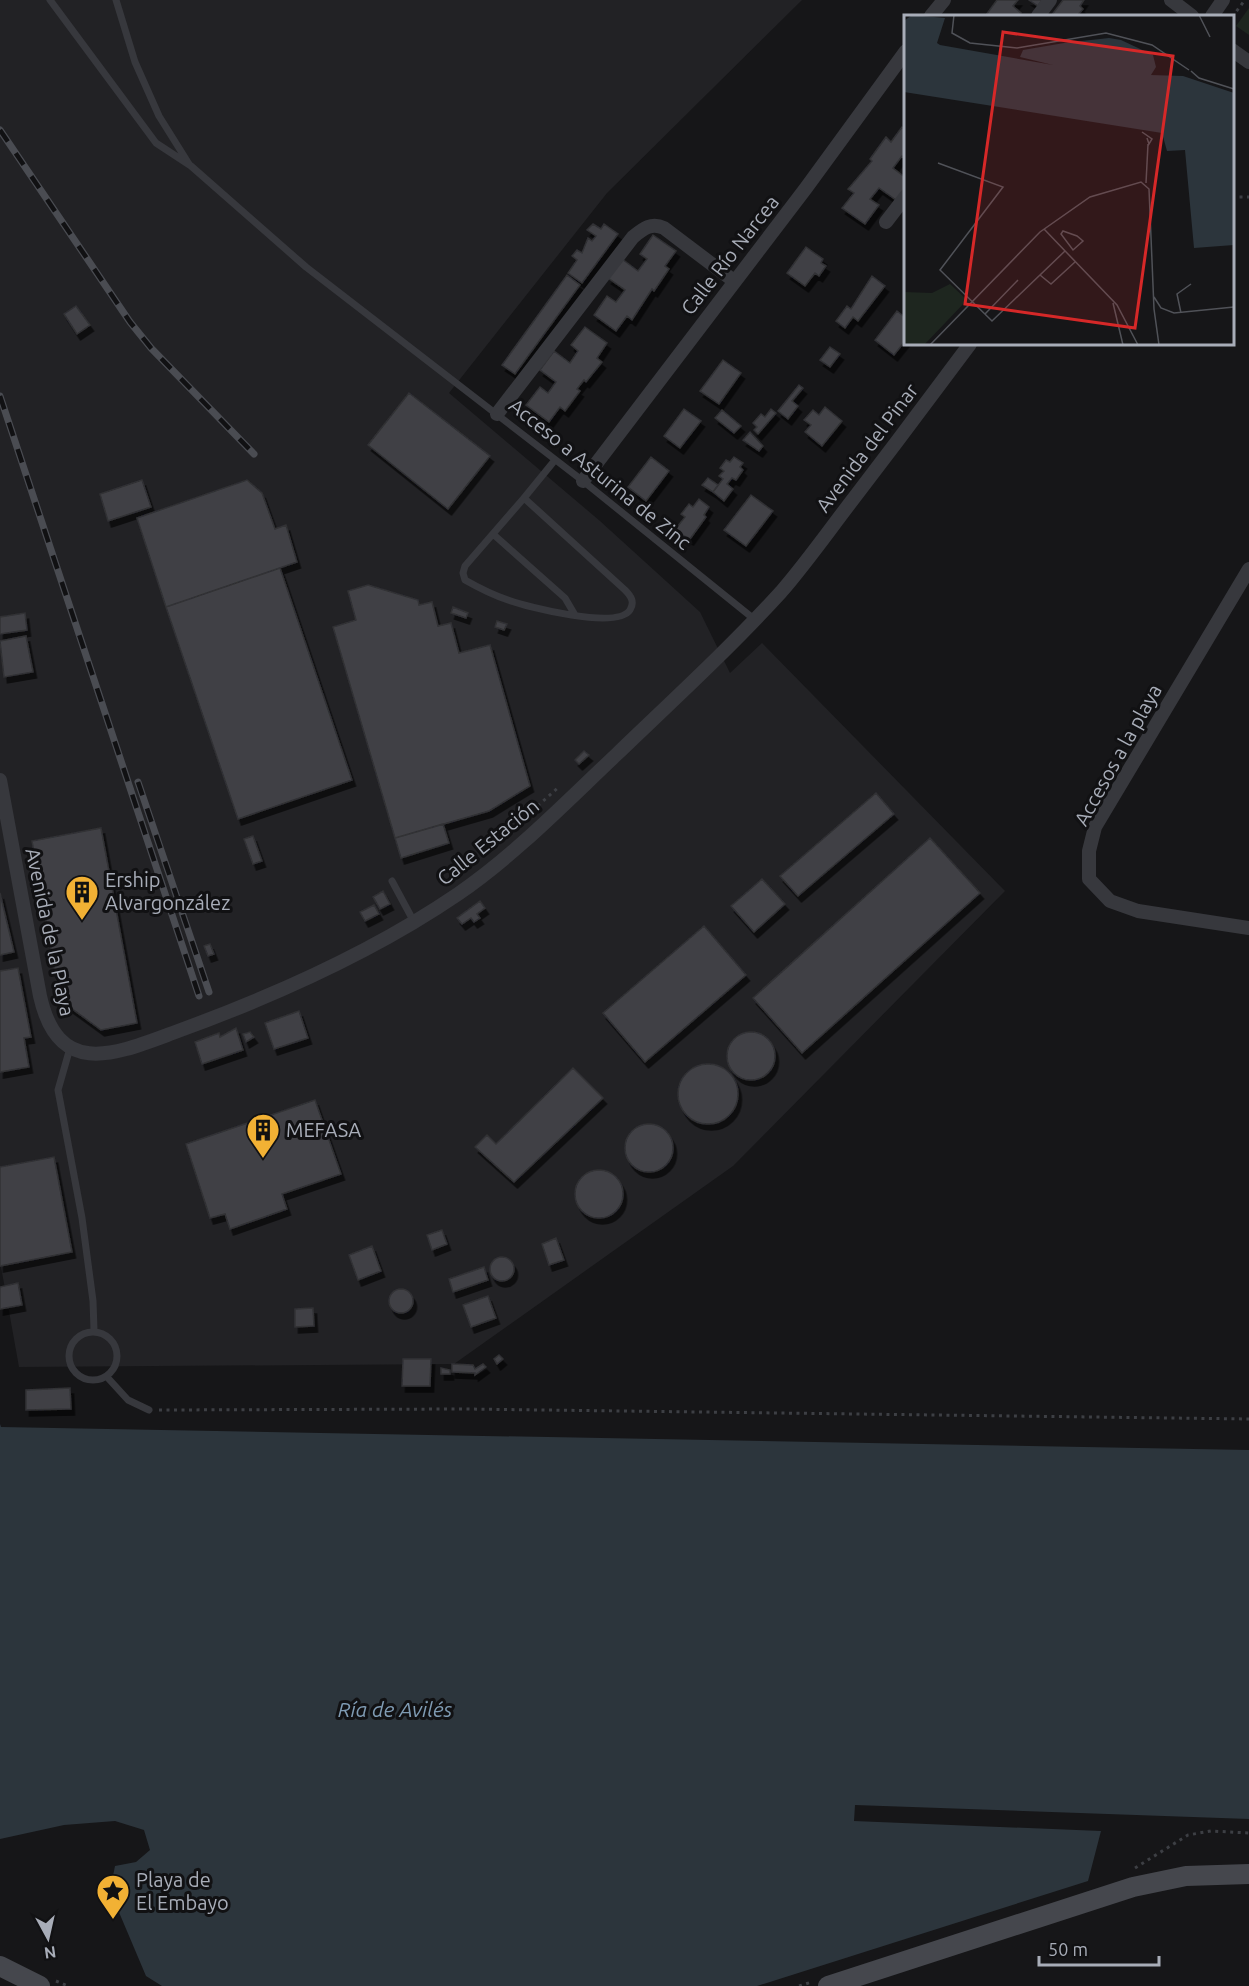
<svg xmlns="http://www.w3.org/2000/svg" width="1249" height="1986" viewBox="0 0 1249 1986" font-family="Ubuntu,sans-serif">
<style>
.built{fill:#222225}
.green{fill:#1e261f}
.water{fill:#2c353c}
.building{fill:#404145;stroke:#303034;stroke-width:1.5;filter:url(#shadow)}
.lines{fill:none;stroke-linecap:round;stroke-linejoin:round}
.path{stroke:#3d3f44;stroke-width:3;stroke-dasharray:3 4.5;stroke-linecap:butt}
.lane{stroke:#37383d;stroke-width:7}
.street{stroke:#37383d;stroke-width:14}
.secondary{stroke:#45474d;stroke-width:20}
.rail-casing{stroke:#4a4c52;stroke-width:7}
.rail{stroke:#111113;stroke-width:4.5;stroke-dasharray:14;stroke-linecap:butt}
.labels{text-anchor:middle;stroke-width:6;stroke-linejoin:round;paint-order:stroke}
.street-label{font-size:20px;fill:#a8adb8;stroke:#111113}
.poi-label{font-size:20px;fill:#a8adb8;stroke:#111113;text-anchor:start}
.water-label{font-size:21px;font-style:italic;fill:#7f9bb3;stroke:#111113}
.inset-road{fill:none;stroke:#505258;stroke-width:1.5}
.view{fill:#d62828;fill-opacity:0.15;stroke:#d62828;stroke-width:3}
.inset-edge{fill:none;stroke:#a8adb8;stroke-width:3}
</style>
<defs>
<filter id="shadow"><feDropShadow dx="3.5" dy="6" stdDeviation="0" flood-color="#0009"/></filter>
</defs>
<rect width="100%" height="100%" fill="#161618"/>
<path class="built" d="M0 0H802L607 193 449 393 600 521 700 612 730 673 762 643 1005 891 733 1166 454 1364 19 1367 0 1261Z"/>
<path class="green" d="M1249 8V35L1236 26Z"/>
<path class="water" d="M0 1424 1 1427 1249 1450V1819L855 1805 854 1821 1101 1831 1088 1881 757 1986H162L146 1976 110 1891 115 1866 136 1862 150 1850 144 1830 115 1821 64 1825 0 1839Z"/>
<path class="building" d="M997 0H1018L1013 6 1021 13 1019 16H987L986 15Z
M1029 0H1042L1038 6Z
M1063 0H1084L1080 6 1083 9 1077 16H1051Z
M902 127 906 130V159L902 156 893 168 906 178V187L896 200 879 188 870 199 879 205 865 224 842 208 854 193 848 189 872 161 870 159 886 137 891 142Z
M593 224 601 229 604 224 618 234 582 283 568 273 577 260 572 256 577 250 582 253 588 238 592 241 596 236 587 230Z
M653 235 676 251 665 266 669 269 654 291 652 289 632 320 627 316 616 331 594 315 607 296 616 302 625 290 608 278 622 259 638 271 647 259 640 254Z
M806 247 823 259 821 263 826 266 819 276 815 273 805 286 787 273Z
M567 275 580 285 515 374 502 365Z
M872 276 885 286 858 321 853 317 845 328 836 321 847 306 851 309Z
M76 306 90 325 77 334 64 314Z
M897 311 906 318V340L894 355 875 340Z
M585 327 607 343 597 358 602 362 586 382 584 380 577 389 580 391 565 411 560 407 549 422 526 405 540 387 548 393 556 382 540 370 554 351 570 363 578 351 571 345Z
M830 347 840 354 830 367 820 360Z
M723 360 741 373 719 404 700 391Z
M799 385 803 388 792 401 798 406 788 419 778 411Z
M409 393 490 456 448 509 368 445Z
M825 407 842 421 822 446 805 432 811 425 804 420 813 410 819 415Z
M684 409 701 421 680 448 664 436Z
M771 409 776 413 758 434 754 430 757 427 753 423 761 414 765 417Z
M722 410 741 426 734 433 715 418Z
M750 432 763 446 759 451 743 440Z
M651 457 669 471 646 501 628 487Z
M734 457 743 463 740 467 743 470 736 480 732 478 727 484 733 489 724 501 713 492 723 479 719 476 724 471 720 468 726 460 730 462Z
M708 478 718 485 713 492 702 485Z
M142 480 151 507 108 521 100 494Z
M247 480 262 493 275 529 286 525 297 562 166 607 137 518Z
M751 495 773 511 746 546 724 530Z
M699 499 709 507 704 515 706 517 690 539 674 531 685 517 681 514 689 504 693 507Z
M280 568 352 780 238 819 166 607Z
M368 585 418 600 419 605 432 602 438 626 451 623 459 653 490 645 530 786 489 811 395 838 333 627 356 620 348 591Z
M453 607 468 613 466 618 451 613Z
M25 613 27 630 0 634V617Z
M497 621 507 624 504 630 495 627Z
M26 636 33 672 4 677 0 641Z
M584 751 589 755 579 764 575 760Z
M876 793 894 814 798 896 780 876Z
M443 824 449 843 401 858 395 838Z
M101 828 137 1023 101 1030 60 1000 32 841Z
M253 836 262 861 253 864 244 839Z
M930 838 980 893 802 1053 753 998Z
M762 879 785 904 754 932 731 906Z
M383 891 390 904 380 909 373 897Z
M0 893 14 952 0 955Z
M480 901 485 908 477 914 480 918 474 922 471 918 462 924 457 918Z
M374 905 379 914 365 921 360 912Z
M704 926 746 975 645 1062 603 1013Z
M210 944 214 954 208 956 204 946Z
M18 968 31 1037 24 1038 29 1067 0 1072V971Z
M299 1011 308 1038 274 1049 265 1023Z
M236 1028 243 1050 202 1064 195 1042 219 1033 220 1037Z
M727 1056a24 24 0 1 1 48 0a24 24 0 1 1-48 0Z
M250 1032 254 1037 246 1042 243 1034Z
M678 1094a30 30 0 1 1 60 0a30 30 0 1 1-60 0Z
M573 1068 603 1098 514 1182 475 1147 487 1135 496 1144Z
M315 1100 341 1174 282 1194 287 1209 230 1229 225 1214 210 1218 186 1144Z
M625 1148a24 24 0 1 1 48 0a24 24 0 1 1-48 0Z
M54 1157 72 1252 0 1266V1167Z
M575 1194a24 24 0 1 1 48 0a24 24 0 1 1-48 0Z
M442 1230 447 1244 432 1250 427 1235Z
M556 1238 564 1260 549 1265 542 1244Z
M372 1246 381 1271 358 1280 349 1255Z
M490 1269a12 12 0 1 1 24 0a12 12 0 1 1-24 0Z
M484 1267 488 1280 453 1292 449 1279Z
M18 1283 22 1305 0 1309V1287Z
M389 1301a12 12 0 1 1 24 0a12 12 0 1 1-24 0Z
M488 1296 496 1318 471 1327 463 1305Z
M313 1308 314 1326 295 1327V1309Z
M499 1355 503 1359 497 1364 494 1359Z
M403 1359H431L430 1386H402Z
M452 1364 473 1365 475 1369 483 1364 486 1367 475 1375V1373L452 1372Z
M441 1368 450 1370V1374H441Z
M70 1388 71 1409 26 1410V1390Z"/>
<g class="lines">
<path class="path" d="M1232 17 1245 0
M1232 197H1249
M493 846 560 786
M159 1410 465 1409 1249 1419
M1135 1868 1188 1835 1211 1831 1249 1833
M56 1981 68 1986
M799 1986 812 1982"/>
<path class="lane" d="M50 0 156 143 191 166 306 267 583 481 754 619
M116 0 135 62 159 116 189 164
M524 498 625 590C631 596 635 602 630 610 617 630 528 607 508 600 493 595 479 588 465 580L463 573 465 566Z
M524 498 555 460
M493 534 565 598 575 615
M392 881 413 920
M70 1048 58 1090 82 1218 93 1301 94 1330
M69 1356a24 24 0 1 1 48 0a24 24 0 1 1-48 0Z
M107 1377 128 1400 149 1410"/>
<path class="street" d="M1171 0 1192 16
M931 16 944 0
M1038 16 1050 0
M1212 16 1223 0
M1232 50 1249 62
M886 222 906 196
M497 414 633 237C643 229 651 222 664 228L734 281
M583 481 806 188 906 51
M1249 569 1095 827 1089 851V879L1110 901 1138 911 1249 928
M0 780 40 996C59 1081 118 1053 178 1031 274 996 373 952 458 894 516 854 566 802 617 754 672 701 729 649 781 592 807 562 830 529 854 498 893 447 932 395 970 344"/>
<path class="secondary" d="M0 1966 40 1986
M828 1986 1133 1887 1186 1876 1249 1874"/>
<defs>
<path id="rail" d="M0 130 130 322 151 348 254 454
M0 396 199 996
M138 782 209 992"/>
</defs>
<use href="#rail" class="rail-casing"/>
<use href="#rail" class="rail"/>
</g>
<defs>
<symbol id="building-pin" viewBox="-11 -11 22 30"><path d="M0 17L-7.5 6A9.5 9.5 0 1 1 7.5 6Z" fill="#f2b134" stroke="#111113"/><path d="M-4-6H4V6H1V3H-1V6H-4ZM-2.5-4.3h1.7v1.8h-1.7ZM.8-4.3h1.7v1.8H.8ZM-2.5-1h1.7V.8h-1.7ZM.8-1h1.7V.8H.8Z" fill="#111"/></symbol>
<symbol id="sight-pin" viewBox="-11 -11 22 30"><path d="M0 17L-7.5 6A9.5 9.5 0 1 1 7.5 6Z" fill="#f2b134" stroke="#111113"/><path d="M0-6L1.8-2.2L6-1.7L2.9 1.2L3.7 5.4L0 3.3L-3.7 5.4L-2.9 1.2L-6-1.7L-1.8-2.2Z" fill="#111"/></symbol>
</defs>
<g fill-rule="evenodd">
<use href="#building-pin" x="63" y="873" width="38" height="52"/>
<use href="#building-pin" x="244" y="1111" width="38" height="52"/>
<use href="#sight-pin" x="94" y="1872" width="38" height="52"/>
</g>
<g class="labels">
<g class="street-label">
<text transform="translate(730 255) rotate(-52)" y="7">Calle Río Narcea</text>
<text transform="translate(867 448) rotate(-53)" y="7">Avenida del Pinar</text>
<text transform="translate(600 474) rotate(39)" y="7">Acceso a Asturina de Zinc</text>
<text transform="translate(1118 755) rotate(-61)" y="7">Accesos a la playa</text>
<text transform="translate(488 842) rotate(-39)" y="7">Calle Estación</text>
<text transform="translate(50 932) rotate(78)" y="7">Avenida de la Playa</text>
</g>
<g class="poi-label">
<text x="105" y="887">Ership<tspan x="105" dy="23">Alvargonzález</tspan></text>
<text x="286" y="1137">MEFASA</text>
<text x="136" y="1887">Playa de<tspan x="136" dy="23">El Embayo</tspan></text>
</g>
<g class="water-label">
<text x="395" y="1717">Ría de Avilés</text>
</g>
</g>
<g transform="translate(904 15)">
<rect width="330" height="330" fill="#161618"/>
<path d="M46 269 63 285 20 330H0V277L28 278Z" fill="#1e261f"/>
<path d="M8 0 41 3 33 28 36 30 149 50 116 42 119 35 160 28 205 23 217 25 249 40 252 52 247 60 279 61 330 78V230L290 233 281 135 263 136 258 118 0 77V6Z" fill="#2c353c"/>
<path class="inset-road" d="M50 0 48 18 66 28 113 33 202 18 248 30 285 55M295 0 306 22M287 56 295 63 330 74M238 117 248 124 245 129 243 123M34 148 99 172 36 255 88 306 161 236M242 168 244 129M140 214 213 290 234 330M159 216 173 221 179 226 169 235 157 219ZM136 260 147 269 171 247M250 282 257 293 270 298 330 292M209 288 219 330M277 298 273 279 287 269M81 299 114 265M26 330 136 217 186 182 237 167 245 174 250 294 255 330"/>
<path class="view" d="M99 17 269 41 231 313 61 289Z"/>
<rect width="330" height="330" class="inset-edge"/>
</g>
<g transform="translate(48 1938) rotate(172)" stroke="#111113" stroke-width="4.5" paint-order="stroke">
<path d="M0-4.5L10 22L0 15L-10 22Z" fill="#a8adb8"/>
<text y="-9" font-size="16" font-weight="bold" text-anchor="middle" fill="#a8adb8">N</text>
</g>
<path d="M1039 1956v9h120v-9" fill="none" stroke="#a8adb8" stroke-width="3"/>
<text x="1048" y="1956" font-size="18" fill="#a8adb8" stroke="#111113" stroke-width="4.5" paint-order="stroke">50 m</text>
</svg>
